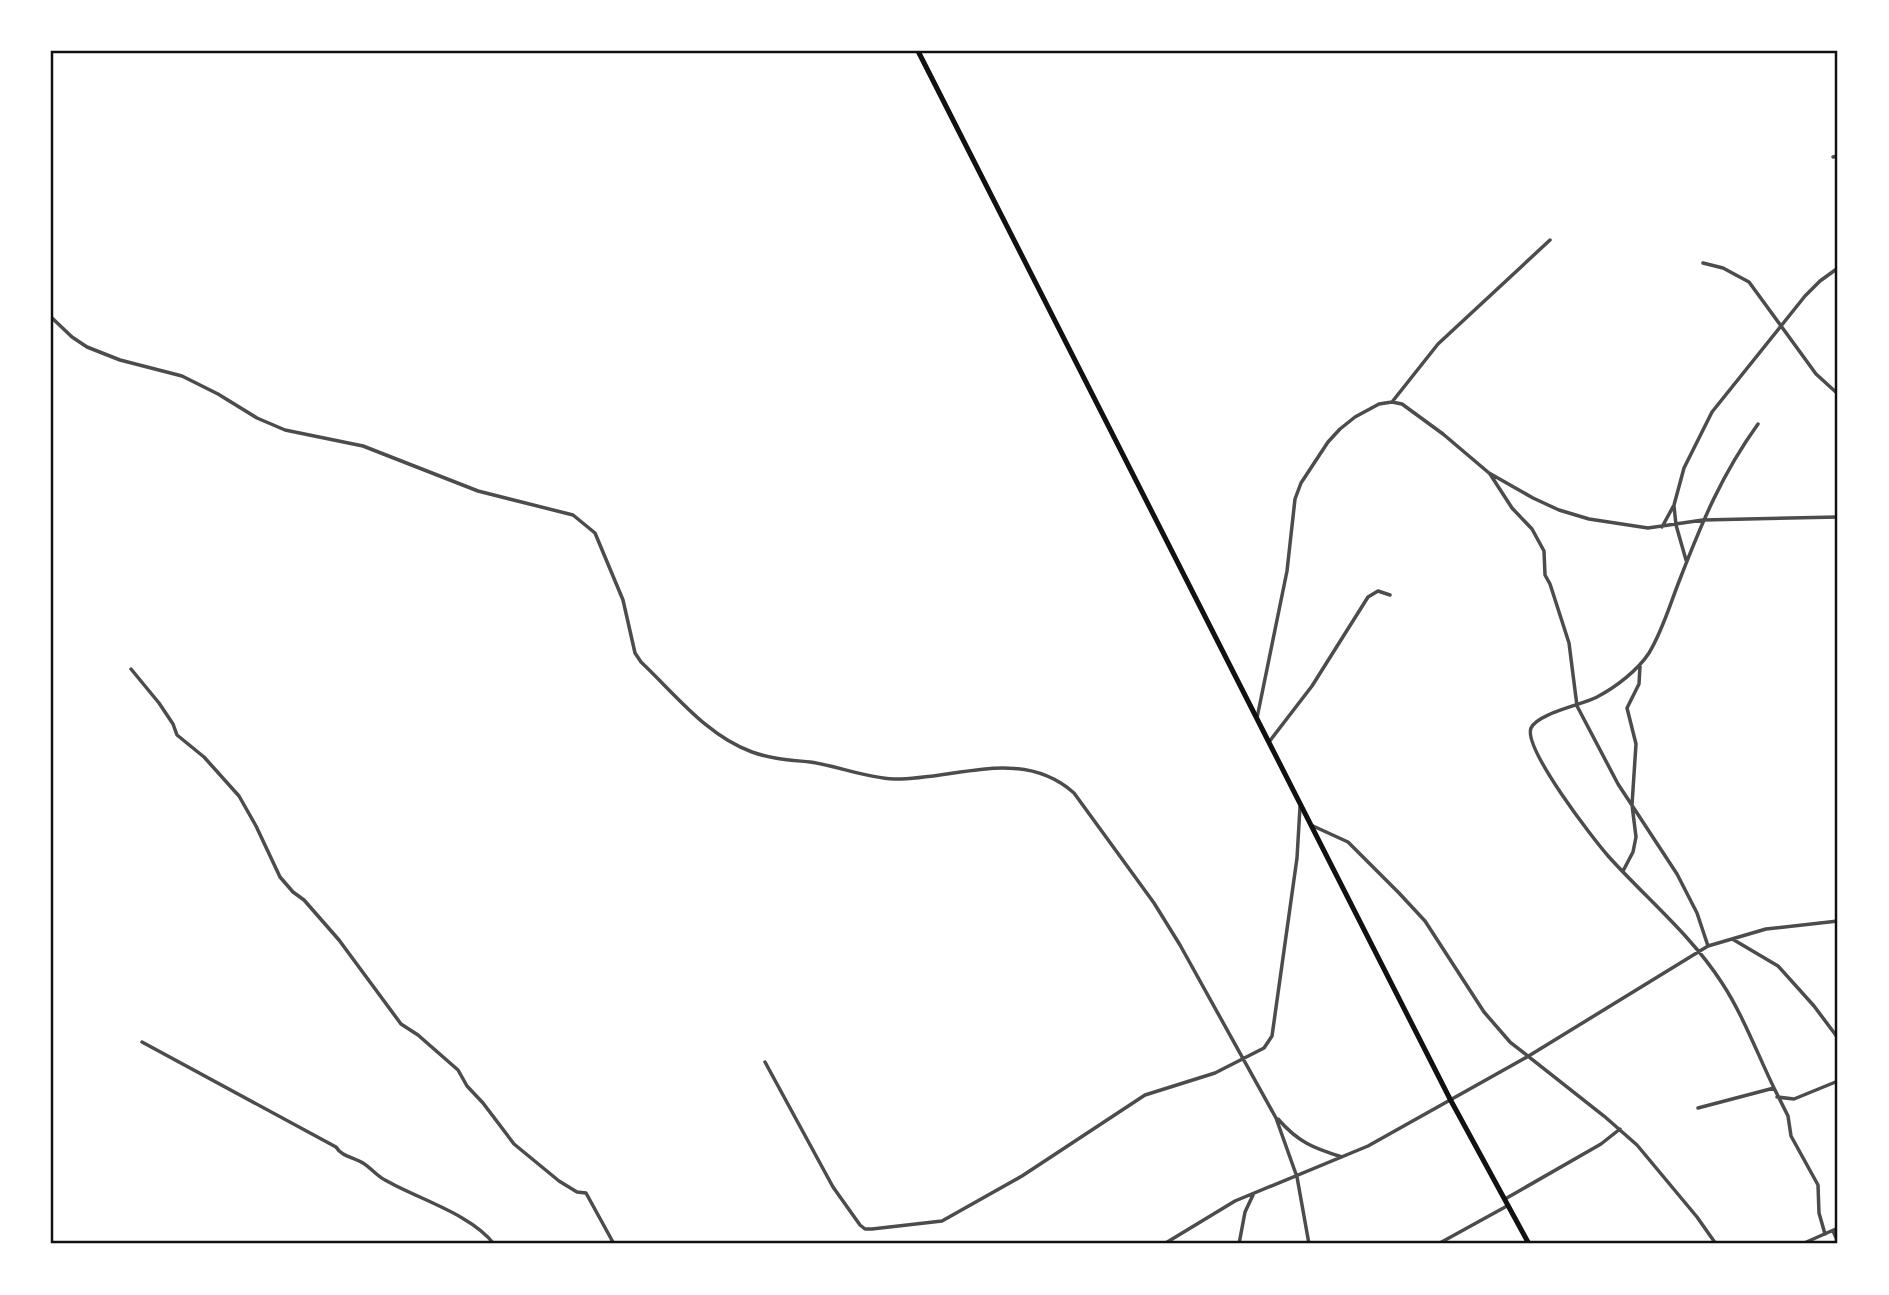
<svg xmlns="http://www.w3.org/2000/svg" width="1889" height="1295" viewBox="0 0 1889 1295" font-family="Raleway,sans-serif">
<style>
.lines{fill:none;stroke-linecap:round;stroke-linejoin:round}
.minor{stroke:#4c4c4c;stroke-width:3.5}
.primary{stroke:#111;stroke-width:5}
.neatline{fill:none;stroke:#111;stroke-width:2.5}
</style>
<rect width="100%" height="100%" fill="#fff"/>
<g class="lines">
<path class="minor" d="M1833 157 1838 156
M1703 263 1723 268 1749 282 1816 374 1838 394
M51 317 72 337 87 347 120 360 182 376 218 394 257 418 285 430 363 446 478 491 573 515 595 533 623 600 635 653 641 662C675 694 707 736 752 752 771 759 791 760 810 762 838 766 866 778 894 779 955 780 1021 746 1074 793L1154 903 1180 945 1276 1118 1297 1177 1309 1244
M1392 402 1438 344 1550 240
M1758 424C1722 474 1702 522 1680 579 1670 604 1663 630 1649 653 1638 670 1616 687 1597 697 1582 705 1538 713 1531 728 1523 748 1593 839 1609 857 1647 899 1692 936 1722 983 1743 1015 1757 1053 1774 1088
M1490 474 1512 508 1532 529 1544 551 1545 575 1550 584 1569 643 1577 706 1618 784 1677 874 1697 913 1708 946
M1674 506 1676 525 1686 560
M1662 527 1674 505 1684 468 1712 412 1805 296 1820 281 1838 268
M131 669 159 703 173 724 177 735 204 757 239 796 256 826 280 877 293 892 304 900 339 940 401 1024 418 1035 458 1070 467 1086 483 1103 514 1144 559 1181 577 1192 586 1193 614 1244
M1257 718 1287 571 1295 499 1301 483 1328 442 1340 429 1355 417 1379 404 1392 402 1402 404 1443 434 1489 473 1533 498 1559 510 1589 519 1648 528 1703 520 1838 517
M1269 742 1312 686 1368 597 1378 591 1390 595
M1313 826 1348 842 1399 893 1425 921 1484 1012 1510 1042 1604 1116 1637 1145 1697 1217 1716 1244
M1623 871 1633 852 1636 837 1632 805 1636 744 1627 708 1639 684 1640 666
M1734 940 1778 966 1814 1006 1838 1038
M142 1042 336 1147C342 1157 354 1157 363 1163 371 1168 377 1176 385 1180 418 1199 471 1214 494 1244
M765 1062 833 1187 860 1225 865 1229H872L942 1221 1022 1176 1145 1095 1215 1073 1264 1048 1272 1036 1297 858 1300 807
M1777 1097 1794 1099 1838 1081
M1698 1108 1774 1088 1788 1116 1791 1136 1818 1185 1819 1213 1825 1234
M1278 1119C1298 1142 1313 1148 1342 1157
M1505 1199 1601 1144 1620 1129
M1833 1231 1838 1242
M1164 1244 1235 1201 1368 1146 1527 1057 1708 946 1766 929 1838 921
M1239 1244 1245 1212 1253 1195
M1438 1244 1507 1206
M1802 1244 1838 1228"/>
<path class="primary" d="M918 51 1450 1099 1529 1244"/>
</g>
<rect width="1889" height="1295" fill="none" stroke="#ffffff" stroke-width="105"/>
<rect x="52" y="52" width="1784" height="1190" class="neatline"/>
</svg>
